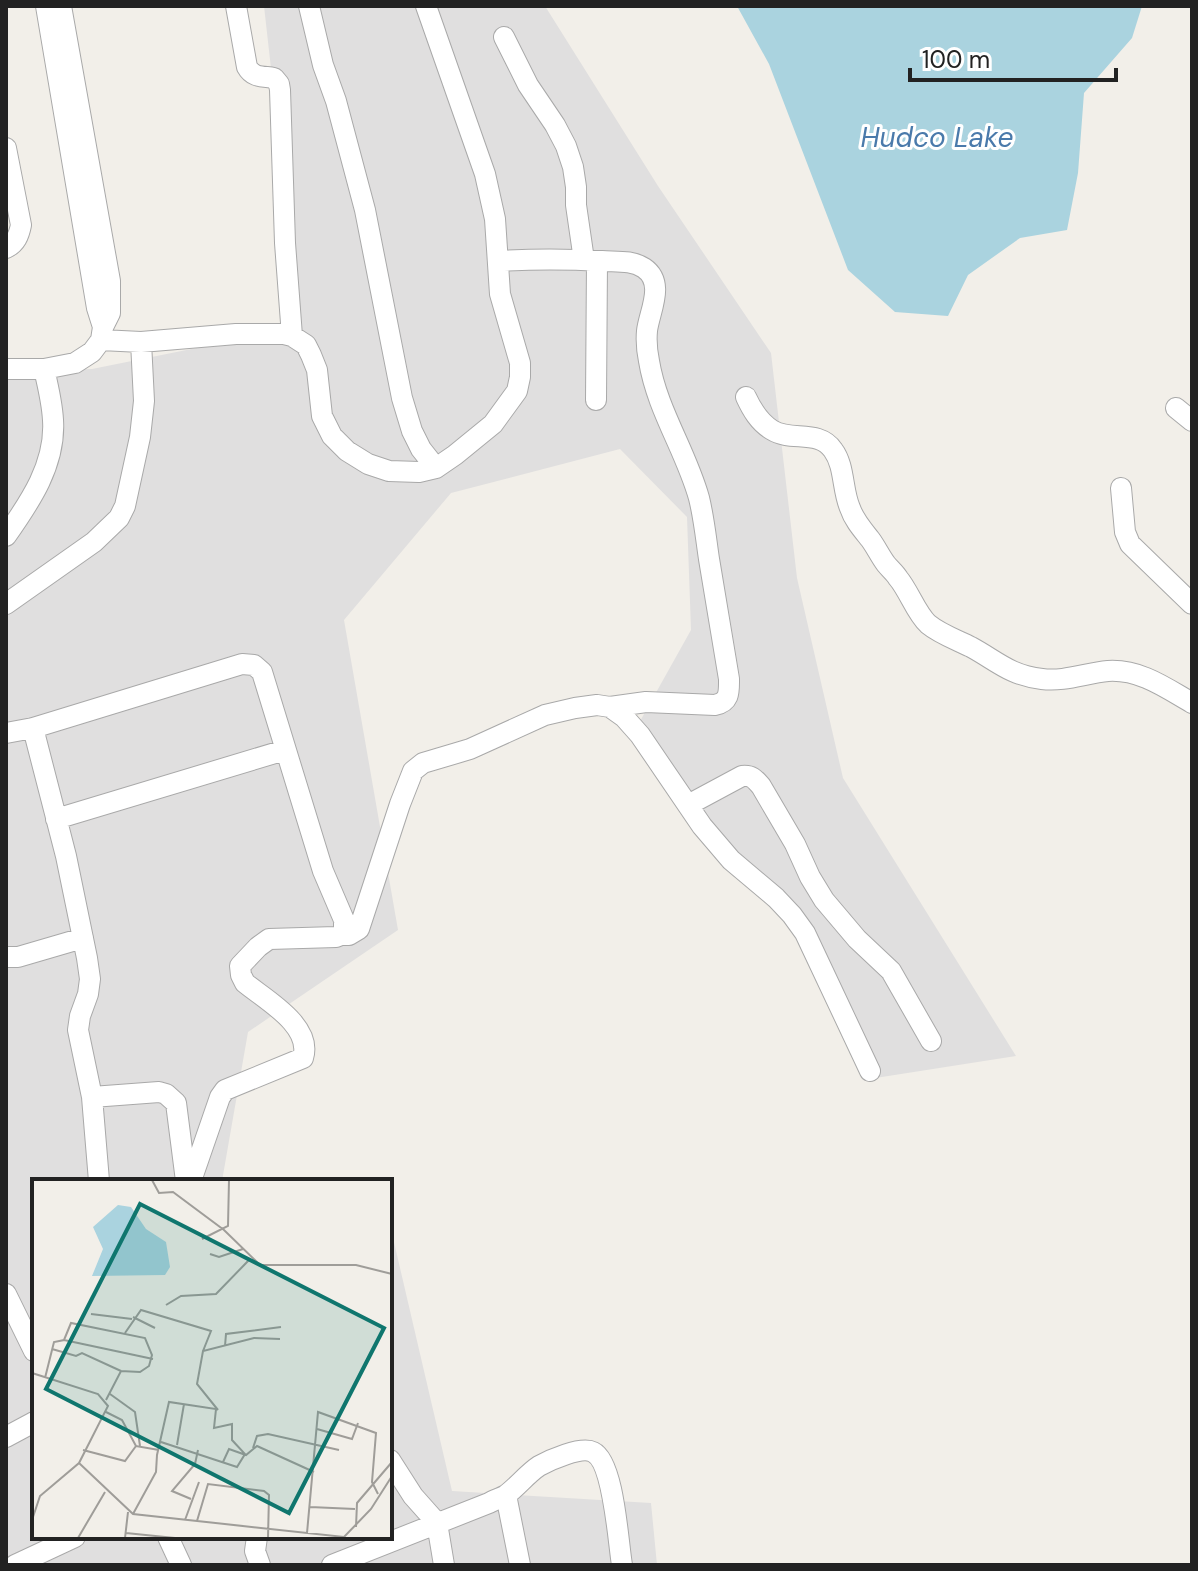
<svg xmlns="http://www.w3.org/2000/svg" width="1198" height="1571" viewBox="0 0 1198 1571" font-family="'DM Sans',sans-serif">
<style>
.residential{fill:#e0dfdf}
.water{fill:#aad3df}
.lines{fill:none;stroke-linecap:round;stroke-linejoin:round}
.minor-casing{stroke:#a9a9a9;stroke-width:22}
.minor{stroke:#fff;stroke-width:20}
.labels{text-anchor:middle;stroke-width:6;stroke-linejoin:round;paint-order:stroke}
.water-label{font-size:28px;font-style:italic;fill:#4a7aab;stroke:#fff}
.inset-road{fill:none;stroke:#9f9d99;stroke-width:2}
.view{fill:#0f766e;fill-opacity:0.15;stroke:#0f766e;stroke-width:4}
.inset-edge{fill:none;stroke:#222;stroke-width:4}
</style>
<rect width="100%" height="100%" fill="#f2efe9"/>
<path class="residential" d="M264 6H545L658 186 771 353 797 578 843 778 1016 1056 869 1079 823 974 639 723 691 630 687 517 620 449 451 493 344 620 398 930 248 1032 222 1181H34V1537H390V1225L452 1491 651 1503 657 1565H6V371L92 369 300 327Z"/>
<path class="water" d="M737 6H1142L1132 38 1084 93 1078 173 1067 230 1020 238 968 275 948 316 895 312 848 270 769 64Z"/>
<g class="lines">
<defs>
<path id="minor" d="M46 6 97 308 103 327
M236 6 247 67C253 78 263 76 274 78L279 84 280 90 285 243 292 336
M309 6 323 65 336 101 365 210 402 398 412 431 421 449 436 468
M504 37 528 85 555 125 566 146 573 167 576 187V205L584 260
M6 148 21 225C19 235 16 243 6 248
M498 261C533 259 567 259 602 261 616 262 632 260 644 268 666 283 649 312 647 331 646 341 647 351 649 361 657 410 686 451 699 498 704 518 706 539 709 559 716 599 722 639 729 679 729 692 730 702 715 705L646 702 610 707
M101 340 141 342 236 334H284L292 336 306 345 311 355 317 370 322 416 332 436 347 451 368 464 389 471 419 472 436 468 455 455 493 424 517 391 520 377V363L500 294 495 219 485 174 426 6
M6 369H44L75 363 92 352 101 340 103 327 110 313V281L61 6
M746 397C752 410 759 422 772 430 791 442 819 429 833 450 845 466 842 490 850 508 854 520 862 529 870 539 876 547 880 556 886 564 890 569 895 573 898 578 909 591 916 613 928 624 940 634 957 640 971 647 997 661 1009 675 1042 679 1064 682 1086 673 1108 671 1140 669 1166 688 1192 703
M596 400 597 261
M1176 408 1192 421
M1121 488 1125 532 1130 544 1192 604
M6 536C30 502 56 464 53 420 52 402 48 386 44 369
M6 604 94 542 119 518 125 506 140 437 144 401 141 342
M33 728 66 856 87 958 90 979 88 994 80 1016 78 1030 92 1097 99 1181
M6 733 33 728 242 664 254 665 262 672 323 871 344 920V931L341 935 336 937 269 939 258 947 240 966 241 975 245 983C266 1000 313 1026 303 1058L225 1090 220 1097 191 1181
M688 805 742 776C752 775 755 779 761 786L795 844 810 877 824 900 857 939 891 971 931 1041
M56 819 285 750
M341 935H349L359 929 400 804 413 771 423 763 470 749 545 715 575 708 597 705 610 707 624 717 640 735 702 826 731 860 776 898 792 915 805 933 870 1071
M6 957H18L83 938
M92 1097 159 1092 166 1094 176 1103 186 1181
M6 1294 34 1351
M6 1437 34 1422
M390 1460 413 1496 437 1523 444 1565
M506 1495 520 1565
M168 1537 181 1565
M257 1537 255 1551 260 1565
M15 1565 75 1537
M332 1565 489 1503C494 1500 501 1498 506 1495 518 1486 527 1474 539 1466 550 1460 581 1446 593 1452 614 1462 618 1542 622 1565"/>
</defs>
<use href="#minor" class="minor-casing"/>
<use href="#minor" class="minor"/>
</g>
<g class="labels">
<g class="water-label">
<text x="937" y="147">Hudco Lake</text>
</g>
</g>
<g transform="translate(32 1179)">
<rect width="360" height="360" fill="#f2efe9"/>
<path d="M86 26 99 28 114 50 134 63 138 88 133 96 60 97 71 70 61 48Z" fill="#aad3df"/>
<path class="inset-road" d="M120 1 127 14 141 13 192 51 228 86H324L360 95M170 60 196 47 197 1M178 75 187 78 211 70M134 126 149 117 184 115 217 81M59 135 100 140M101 138 123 149M93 154 109 131 179 152 171 172M32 161 121 180M193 167 194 155 249 148M20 170 44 177 50 174 89 192M0 194 66 215 76 227 47 284 8 317 0 341M13 199 22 163 32 161 39 144 113 159 120 176 117 187 108 193 89 192 74 221M78 215 103 233 108 267M186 231 165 205 171 172 222 159 248 160M74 233 90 241 104 267M285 250 320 260 326 244M145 266 152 225M221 269 225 257 236 255 307 271M51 271 93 282 104 267 127 271M191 283 197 270 214 276 225 267 282 293M47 284 101 335 312 358 339 330 360 297M159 320 140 312 163 285 166 271M278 328 323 330M101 335 124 293 125 276 137 223 184 230 182 249 200 245V261L213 275 205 288 129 263M153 341 167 303M165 342 176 305 232 312 237 316 236 359M324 348 325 324 360 283M94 354 143 359M275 354 286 233 344 254 340 303 346 315M46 359 73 313M93 359 96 333"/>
<path class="view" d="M108 25 352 149 257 334 14 210Z"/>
<rect width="360" height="360" class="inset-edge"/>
</g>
<rect width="1198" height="1571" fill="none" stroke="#222222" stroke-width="16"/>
<path d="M910 68v12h206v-12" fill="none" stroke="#222222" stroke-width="4"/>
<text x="922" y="68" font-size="24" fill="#222222" stroke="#ffffff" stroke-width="6" paint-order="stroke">100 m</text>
</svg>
